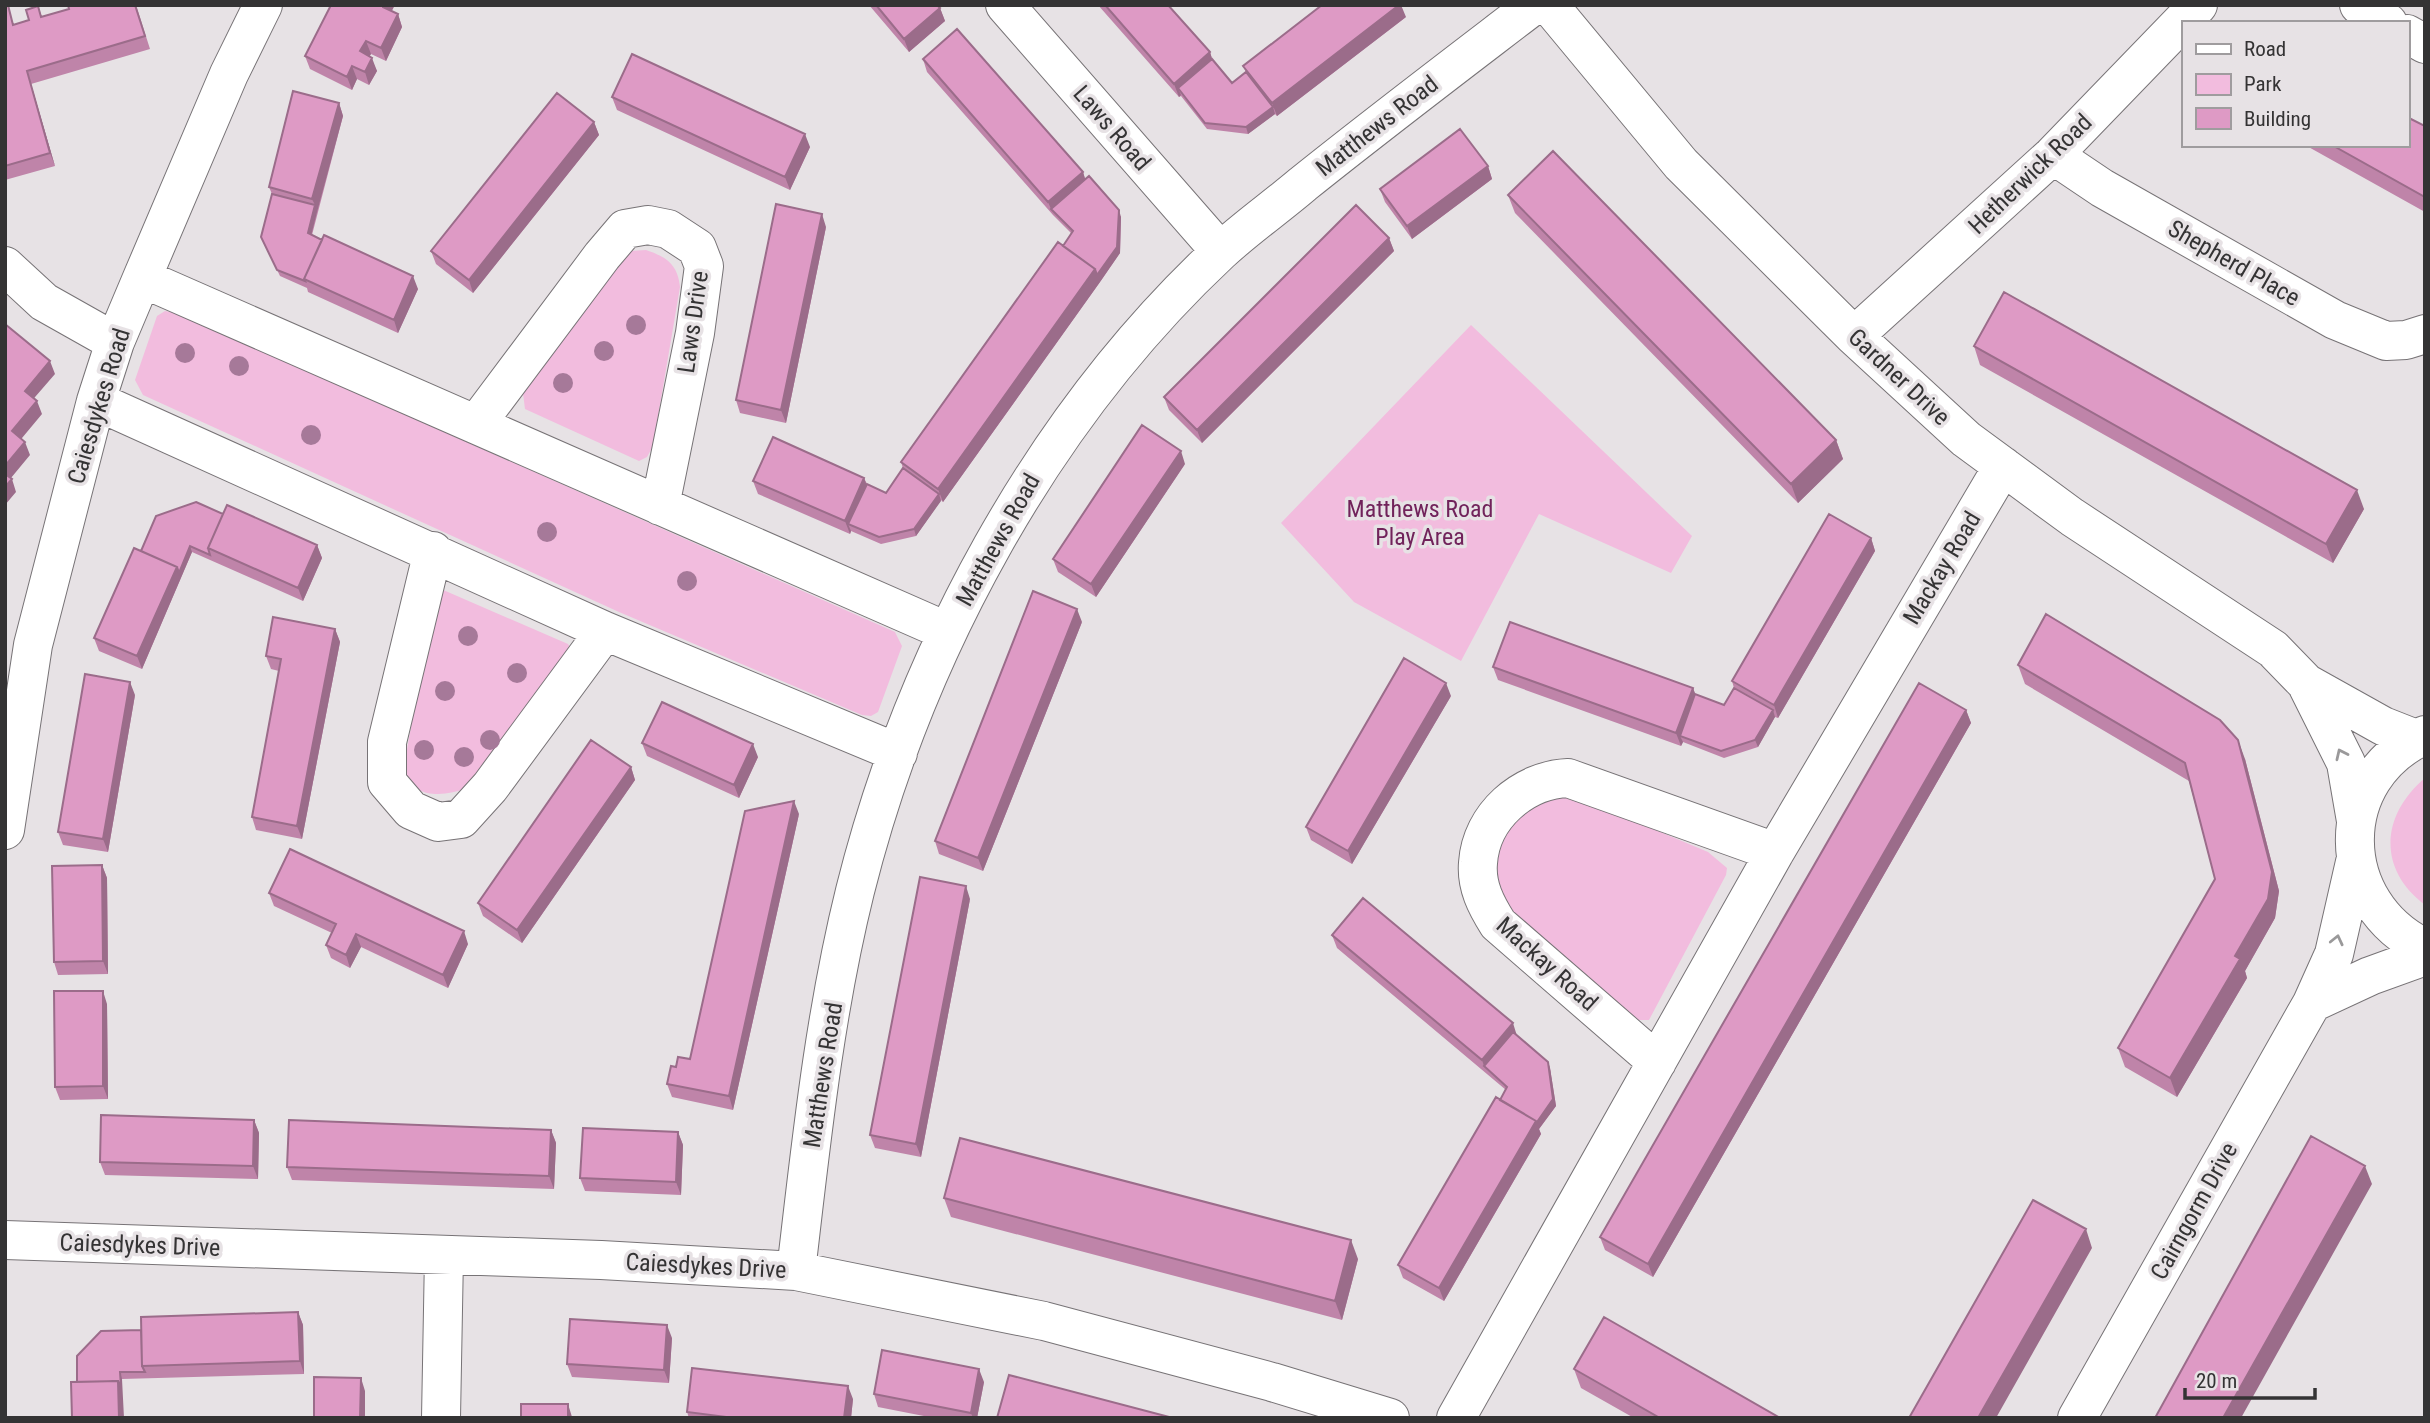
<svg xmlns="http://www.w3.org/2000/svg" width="2430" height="1423" viewBox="0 0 2430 1423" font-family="'Roboto Condensed',sans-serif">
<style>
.green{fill:#f2bcde}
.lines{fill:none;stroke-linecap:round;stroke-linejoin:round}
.minor-casing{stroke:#777376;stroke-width:40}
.minor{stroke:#fff;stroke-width:38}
.tree{fill:#a67999}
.wall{fill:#bf84a9}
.shaded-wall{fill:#9b6c8a}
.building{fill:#de9ac5;stroke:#9b6c8a;stroke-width:2}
.oneway{stroke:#9a999a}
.labels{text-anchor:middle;stroke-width:7;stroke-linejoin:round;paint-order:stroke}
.street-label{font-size:24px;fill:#343334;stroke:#e7e2e5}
.park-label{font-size:24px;fill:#71235b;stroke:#e7e2e5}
</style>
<rect width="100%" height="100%" fill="#e7e2e5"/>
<path class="green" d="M646 250C667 257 678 265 680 287L653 446 647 457 639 461 525 409 523 393 525 385 630 251Z
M165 311 176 313 895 632 902 646 878 712 871 716 862 715 619 612 143 395 135 380 157 316Z
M1471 325 1692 536 1671 573 1539 514 1461 661 1354 602 1281 523Z
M441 589 568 644 571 649 467 788C444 797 414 799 403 772L434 597Z
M2425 778V905C2377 869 2381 815 2425 778Z
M1570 794 1708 852 1727 868 1726 875 1649 1020H1629L1495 899 1489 884 1512 813Z"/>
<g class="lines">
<defs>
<path id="minor" d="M1005 5 1220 251
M1549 5 1681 164 1854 336 1966 439 2072 517 2273 649 2306 683 2383 726 2416 739
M2359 5 2388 23
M2407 34 2425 44
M2053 155 2102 188 2335 320 2386 341 2406 340 2425 334
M5 266 44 302 115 342
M142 278 946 631
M1854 336 2053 155 2198 5
M96 401 605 631 898 753
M477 423 602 256 625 229 648 225 668 229 697 248 704 266 695 333 660 506
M433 551 387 742V782L411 810 438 822 461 819 490 787 605 631
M2306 683 2346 763 2356 821
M2425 735C2330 778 2333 904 2425 948
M5 830 33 645 96 401 115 342 142 278 229 74 263 5
M2312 1003 2370 976 2425 956
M1657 1062 1498 924C1486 905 1476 886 1478 863 1481 816 1523 780 1568 778L1775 852
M5 1240 601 1260 796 1271 1044 1321 1272 1382 1390 1418
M796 1271C811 1144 824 1016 855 891 914 655 1041 419 1220 252 1246 228 1276 207 1303 184 1379 123 1457 64 1534 5
M441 1418 444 1255
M1456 1418 1775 852 2003 466
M2077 1418 2312 1003 2334 954 2355 862"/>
</defs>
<use href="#minor" class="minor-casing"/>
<use href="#minor" class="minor"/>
</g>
<g class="tree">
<circle cx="636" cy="325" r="10"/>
<circle cx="604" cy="351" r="10"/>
<circle cx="185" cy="353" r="10"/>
<circle cx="239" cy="366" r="10"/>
<circle cx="563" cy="383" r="10"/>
<circle cx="311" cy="435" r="10"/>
<circle cx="547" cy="532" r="10"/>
<circle cx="687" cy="581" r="10"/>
<circle cx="468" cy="636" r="10"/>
<circle cx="517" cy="673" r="10"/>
<circle cx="445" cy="691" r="10"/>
<circle cx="490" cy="740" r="10"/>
<circle cx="424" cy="750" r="10"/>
<circle cx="464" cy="757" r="10"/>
</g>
<path class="wall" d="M5 5 14 25 29 20 38 6 42 17 69 9 68 5H136L150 49 31 84 55 166 5 180Z
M869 5H937L940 8 945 21 909 52Z
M1098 5H1168L1210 52 1212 59 1232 83 1246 72 1243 66 1406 17 1277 116 1275 114 1248 134 1207 129 1181 96 1179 97Z
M392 11 398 14 402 27 386 61 371 54 369 56 377 71 369 85 357 79 352 90 310 69 305 56Z
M923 59 1083 172 1085 179 1121 217 1120 253 1100 282 943 502 941 500 916 536 881 544 851 531 850 534 758 494 753 481 864 478 867 484 886 493 903 468 901 462 1072 234 1053 215 927 72Z
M612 97 810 147 790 190 617 110Z
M339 103 343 116 312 235 418 289 398 333 308 292 307 288 280 276 261 237 272 194 269 187Z
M594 122 599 135 473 293 436 264 431 251Z
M2425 126V212L2305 145H2407Z
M1488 166 1492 179 1412 239 1385 202 1380 189Z
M1508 195 1836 440 1843 459 1798 503 1515 213Z
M826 227 786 423 740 413 736 400Z
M1389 238 1394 251 1202 443 1169 410 1164 397Z
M1974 346 2364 509 2333 563 1980 365Z
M1185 464 1096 597 1058 572 1053 559Z
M223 514 317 545 322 558 303 601 192 552 142 669 99 651 94 638 141 551Z
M1871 538 1875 551 1778 718 1775 717 1758 747 1724 758 1683 742 1681 746 1498 680 1493 667 1693 688 1695 694 1724 705 1734 688 1732 681Z
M1082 622 983 871 939 854 935 841Z
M335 629 340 642 302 839 256 830 252 817 279 671 271 669 266 656Z
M2018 665 2245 759 2279 891 2275 918 2245 971 2247 978 2177 1097 2125 1067 2118 1048 2215 879 2189 781 2025 684Z
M135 695 108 852 63 845 58 832Z
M1451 696 1352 864 1311 840 1306 827Z
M1966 710 1971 723 1653 1277 1605 1250 1600 1237Z
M642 743 758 757 739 798 647 756Z
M631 767 635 780 522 943 483 916 478 903Z
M799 814 733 1110 672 1097 667 1084 676 1067 690 1059Z
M102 865 107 878 108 974 58 975 54 962Z
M269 893 468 944 448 988 361 947 350 968 331 958 326 945 332 933 274 906Z
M970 899 921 1157 875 1148 870 1135Z
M1332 935 1517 1036 1548 1062 1550 1068 1556 1106 1539 1129 1541 1134 1444 1301 1403 1278 1398 1265 1506 1090 1337 948Z
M107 1004 108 1099 60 1100 55 1087Z
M254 1120 259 1133 258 1179 105 1175 100 1162Z
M551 1130 556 1143 554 1189 292 1180 287 1167Z
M678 1132 683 1145 681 1195 585 1191 580 1178Z
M944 1198 1358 1259 1342 1320 951 1217Z
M298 1312 303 1325 304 1374 122 1379 77 1382 141 1330Z
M672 1338 669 1383 572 1377 567 1364Z
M1574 1369 1780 1418H1634L1581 1388Z
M984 1382 977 1418H934L878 1407 874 1394Z
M853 1399 851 1418H689L687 1412Z"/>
<path class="shaded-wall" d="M383 5H395L387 20 383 7Z
M1399 5H1401L1406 17 1277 116 1272 103Z
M940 8 945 21 909 52 904 39Z
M398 14 402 27 386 61 381 48Z
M366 41 371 54 365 64 360 51Z
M1210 52 1214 65 1178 88 1181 95 1179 97 1174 84Z
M372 58 377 71 369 85 365 72Z
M352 66 357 79 352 90 347 77Z
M27 71 31 84 55 166 50 153Z
M339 103 343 116 317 212 310 240 308 233 315 205 312 199Z
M1273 107 1275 114 1248 134 1246 127Z
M594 122 599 135 473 293 469 280Z
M805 134 810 147 790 190 785 177Z
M1488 166 1492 179 1412 239 1407 226Z
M1083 172 1087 185 1051 209 1048 202Z
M1119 210 1121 217 1120 253 1100 282 943 502 938 489Z
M822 214 826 227 786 423 781 410Z
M1389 238 1394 251 1202 443 1197 430Z
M413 276 418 289 398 333 394 320Z
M50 361 55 374 29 404 25 391Z
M37 401 42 414 17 444 12 431Z
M1836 440 1843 459 1798 503 1791 484Z
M25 442 30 455 6 484 5 466Z
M1181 451 1185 464 1096 597 1091 584Z
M864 478 869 491 848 524 851 531 850 534 845 521Z
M12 479 16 492 5 505V487Z
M2357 490 2364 509 2333 563 2326 544Z
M939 494 941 501 916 536 914 529Z
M1871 538 1875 551 1778 718 1774 705Z
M317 545 322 558 303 601 298 588Z
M190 546 192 552 142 669 137 656 177 567Z
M1077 609 1082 622 983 871 978 858Z
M335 629 340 642 302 839 297 826Z
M130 682 135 695 108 852 103 839Z
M1446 683 1451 696 1352 864 1348 851Z
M1693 688 1698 701 1680 736 1683 742 1681 746 1676 733Z
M1773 710 1775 717 1758 747 1755 740Z
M1966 710 1971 723 1653 1277 1648 1264Z
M2238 740 2245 759 2279 891 2275 918 2245 971 2247 978 2177 1097 2170 1078 2235 956Z
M753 744 758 757 739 798 734 785Z
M631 767 635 780 522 943 517 930Z
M794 801 799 814 733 1110 729 1096Z
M102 865 107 878 108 974 103 961Z
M966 886 970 899 921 1157 916 1144Z
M464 931 468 944 448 988 443 975Z
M356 934 361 947 350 968 346 955Z
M103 991 107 1004 108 1099 103 1086Z
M1513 1023 1517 1036 1484 1066 1482 1060Z
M1548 1062 1550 1068 1556 1106 1539 1129 1541 1134 1444 1301 1439 1288Z
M254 1120 259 1133 258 1179 253 1166Z
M551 1130 556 1143 554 1189 549 1176Z
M678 1132 683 1145 681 1195 676 1182Z
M2365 1166 2372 1184 2241 1418H2223Z
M2086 1229 2092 1248 1996 1418H1978Z
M1351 1240 1358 1259 1342 1320 1335 1301Z
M298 1312 303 1325 304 1374 300 1361Z
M667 1325 672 1338 669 1383 664 1370Z
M979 1369 984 1382 977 1418H973L971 1413Z
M120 1372 122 1379 124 1418H119L118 1381Z
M361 1378 365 1391V1418H360Z
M848 1386 853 1399 851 1418H844Z
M568 1404 572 1417V1418H568Z"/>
<path class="building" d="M5 5H8L13 25 29 20 26 10 38 6 41 17 69 9 68 5H135L145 36 27 71 50 153 5 166Z
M331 5H383V7L398 14 381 48 366 41 360 51 372 58 365 72 352 66 347 77 305 56Z
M876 5H937L940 8 904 39Z
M1105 5H1168L1210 52 1174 84Z
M1322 5H1399L1272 103 1243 66Z
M957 29 1083 172 1048 202 923 59Z
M632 54 805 134 785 177 612 97Z
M1212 59 1232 83 1246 72 1273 107 1246 127 1205 123 1178 88Z
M293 91 339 103 312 199 269 187Z
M557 93 594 122 469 280 431 251Z
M2407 117 2425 126V197L2332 145H2407Z
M1460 129 1488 166 1407 226 1380 189Z
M1553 151 1836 440 1791 484 1508 195Z
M1089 176 1119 210 1117 247 1097 275 1095 269 1063 246 1073 231 1051 209Z
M272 194 315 205 308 233 322 240 304 279 305 281 277 270 261 237Z
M776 204 822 214 781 410 736 400Z
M1356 205 1389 238 1197 430 1164 397Z
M324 235 413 276 394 320 304 279Z
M1058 242 1095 269 938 489 901 462Z
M2004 292 2357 490 2326 544 1974 346Z
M5 324 50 361 25 391 37 401 12 431 25 442 5 466Z
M1142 425 1181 451 1091 584 1053 559Z
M773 437 864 478 845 521 753 481Z
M903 468 939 494 914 529 879 537 848 524 867 484 886 493Z
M5 474 12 479 5 487Z
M196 502 223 514 208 548 210 555 190 546 179 573 177 567 141 551 156 516Z
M227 505 317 545 298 588 208 548Z
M1829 514 1871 538 1774 705 1732 681Z
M134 548 177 567 137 656 94 638Z
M1033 591 1077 609 978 858 935 841Z
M2046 614 2220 720 2238 740 2272 872 2268 899 2235 956 2240 959 2170 1078 2118 1048 2215 879 2185 763 2018 665Z
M273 617 335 629 297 826 252 817 281 659 266 656Z
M1510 622 1693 688 1676 733 1493 667Z
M1404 658 1446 683 1348 851 1306 827Z
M85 674 130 682 103 839 58 832Z
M1919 683 1966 710 1648 1264 1600 1237Z
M1734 688 1773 710 1755 740 1721 751 1680 736 1695 694 1724 705Z
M662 702 753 744 734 785 642 743Z
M591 740 631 767 517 930 478 903Z
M794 801 729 1096 667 1084 671 1066 676 1067 678 1057 690 1059 745 811Z
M290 849 464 931 443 975 356 934 346 955 326 945 336 924 269 893Z
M102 865 103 961 54 962 52 866Z
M920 877 966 886 916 1144 870 1135Z
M1363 898 1513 1023 1482 1060 1332 935Z
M54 991H103V1086L55 1087Z
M1513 1032 1548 1062 1553 1099 1537 1122 1536 1121 1500 1100 1507 1087 1484 1066Z
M1496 1097 1536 1121 1439 1288 1398 1265Z
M101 1115 254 1120 253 1166 100 1162Z
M289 1120 551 1130 549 1176 287 1167Z
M583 1128 678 1132 676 1182 580 1178Z
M2311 1136 2365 1166 2223 1418H2155Z
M960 1138 1351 1240 1335 1301 944 1198Z
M2033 1200 2086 1229 1978 1418H1909Z
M298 1312 300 1361 142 1366 141 1317Z
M1604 1317 1780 1418H1660L1574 1369Z
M570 1319 667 1325 664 1370 567 1364Z
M141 1330 142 1366 145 1372H120L121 1387 118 1381 77 1382V1356L101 1331Z
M882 1350 979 1369 971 1413 874 1394Z
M692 1368 848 1386 844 1418H734L687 1412Z
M1009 1375 1173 1418H997Z
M314 1377 361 1378 360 1418H314Z
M118 1381 119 1418H72L71 1382Z
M521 1404H568V1418H521Z"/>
<defs><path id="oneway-chevron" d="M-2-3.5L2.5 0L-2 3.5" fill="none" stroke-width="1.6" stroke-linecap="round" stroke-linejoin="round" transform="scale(1.75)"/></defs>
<g class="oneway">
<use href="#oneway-chevron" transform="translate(2341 754) rotate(-115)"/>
<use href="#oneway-chevron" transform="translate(2337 940) rotate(-77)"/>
</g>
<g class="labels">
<g class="street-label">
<text transform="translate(1377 126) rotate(-38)" y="8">Matthews Road</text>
<text transform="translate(1112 128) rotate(49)" y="8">Laws Road</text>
<text transform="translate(2030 174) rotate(-44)" y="8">Hetherwick Road</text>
<text transform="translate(2234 263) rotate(30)" y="8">Shepherd Place</text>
<text transform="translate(693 322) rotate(-82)" y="8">Laws Drive</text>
<text transform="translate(1899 377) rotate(43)" y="8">Gardner Drive</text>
<text transform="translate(99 406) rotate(-73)" y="8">Caiesdykes Road</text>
<text transform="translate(998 540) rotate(-61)" y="8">Matthews Road</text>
<text transform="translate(1942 568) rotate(-59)" y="8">Mackay Road</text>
<text transform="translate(1547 964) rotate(42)" y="8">Mackay Road</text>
<text transform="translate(823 1075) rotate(-81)" y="8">Matthews Road</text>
<text transform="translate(2194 1211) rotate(-61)" y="8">Cairngorm Drive</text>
<text transform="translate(140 1245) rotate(2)" y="8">Caiesdykes Drive</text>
<text transform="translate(706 1266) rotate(3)" y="8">Caiesdykes Drive</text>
</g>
<g class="park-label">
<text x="1420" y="517">Matthews Road<tspan x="1420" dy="28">Play Area</tspan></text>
</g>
</g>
<rect width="2430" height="1423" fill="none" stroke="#343334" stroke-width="14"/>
<rect x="2182" y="21" width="228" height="126" fill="#e7e2e5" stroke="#9f9c9e" stroke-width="2"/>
<rect x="2196" y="44" width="35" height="10" fill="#ffffff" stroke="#9f9c9e" stroke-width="2"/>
<text x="2244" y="56" font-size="21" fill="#343334">Road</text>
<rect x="2196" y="74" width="35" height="21" fill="#f2bcde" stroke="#9f9c9e" stroke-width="2"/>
<text x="2244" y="91" font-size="21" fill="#343334">Park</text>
<rect x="2196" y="108" width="35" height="21" fill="#de9ac5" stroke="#9f9c9e" stroke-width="2"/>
<text x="2244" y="126" font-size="21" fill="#343334">Building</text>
<path d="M2185 1388v10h130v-10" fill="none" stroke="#343334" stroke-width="3.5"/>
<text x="2196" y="1388" font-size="21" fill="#343334" stroke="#e7e2e5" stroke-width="5" paint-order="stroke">20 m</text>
</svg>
